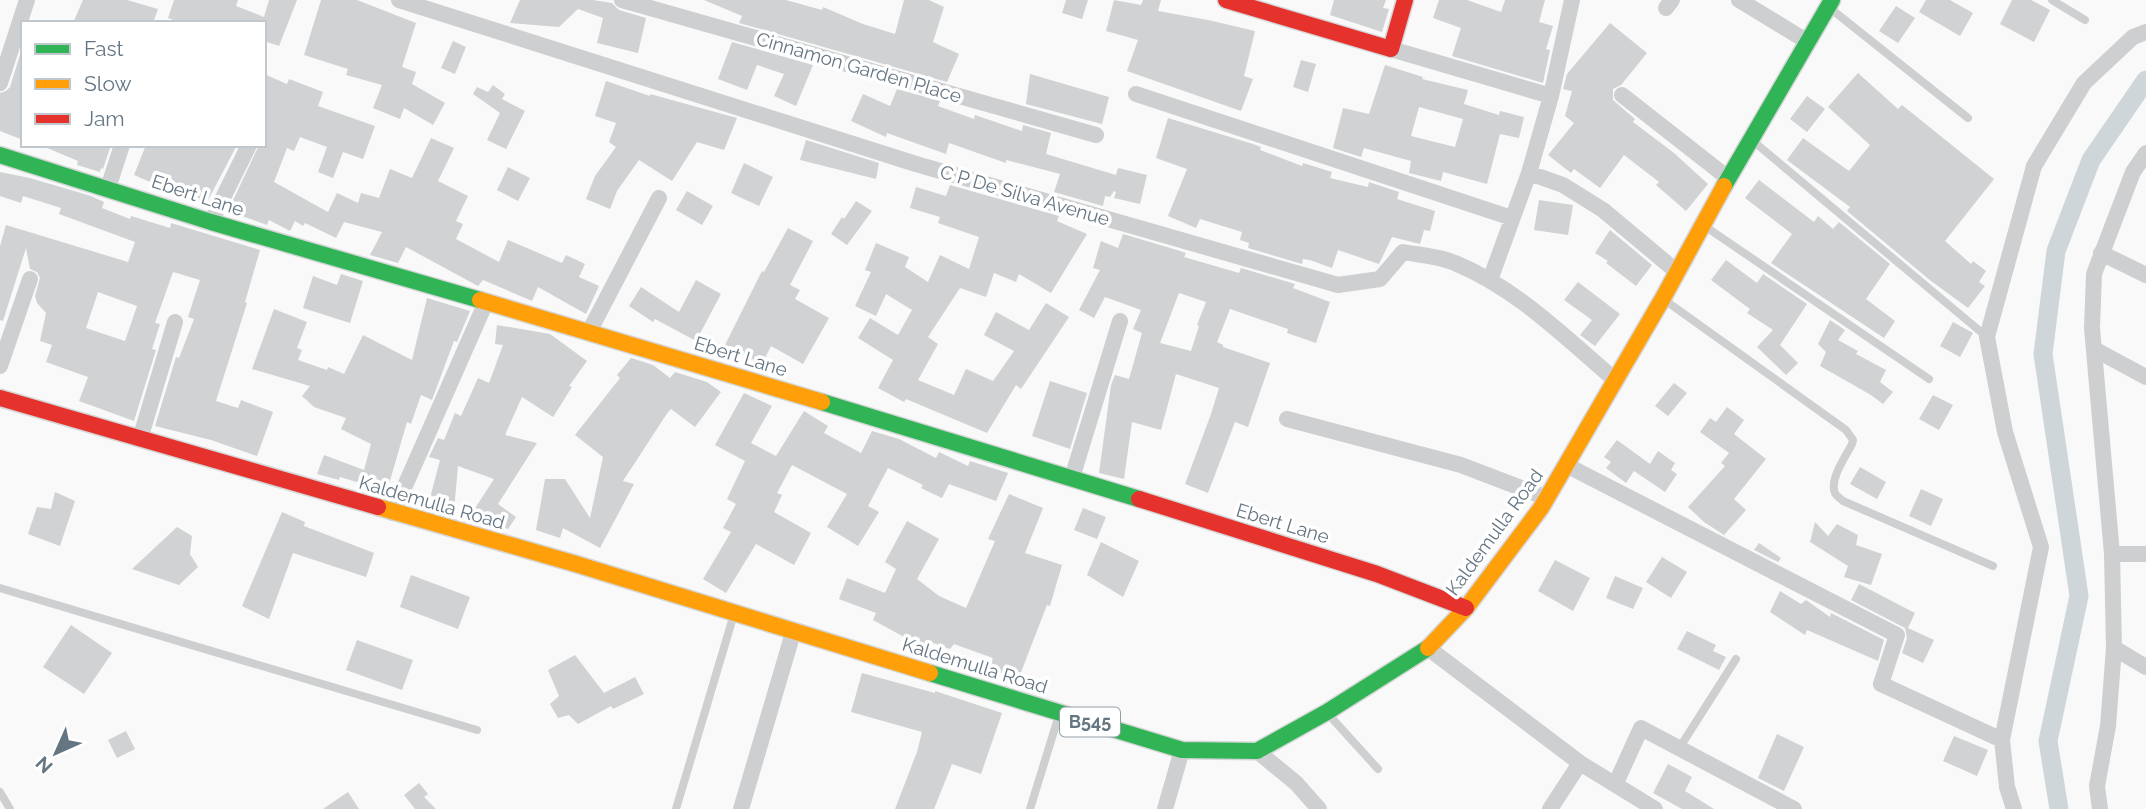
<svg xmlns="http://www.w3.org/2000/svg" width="2146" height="809" viewBox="0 0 2146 809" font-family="Raleway,sans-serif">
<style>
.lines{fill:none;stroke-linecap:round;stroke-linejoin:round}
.canal{stroke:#ced6d9;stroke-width:19}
.building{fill:#d0d2d3;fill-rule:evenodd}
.fast-casing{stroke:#d5d6d7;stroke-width:19}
.slow-casing{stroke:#d5d6d7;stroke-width:19}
.jam-casing{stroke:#d5d6d7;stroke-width:19}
.lane{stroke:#cecfd0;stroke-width:8}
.street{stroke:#cecfd0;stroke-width:16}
.fast{stroke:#30b455;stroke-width:16}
.slow{stroke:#ff9f0a;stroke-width:16}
.jam{stroke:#e5322d;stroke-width:16}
.labels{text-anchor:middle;stroke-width:7;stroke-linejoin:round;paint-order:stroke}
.shield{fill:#fff;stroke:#939fa8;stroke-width:2}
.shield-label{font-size:18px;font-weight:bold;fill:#657683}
.street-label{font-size:19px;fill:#657683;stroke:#fff}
</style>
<rect width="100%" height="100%" fill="#f9f9f9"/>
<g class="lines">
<path class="canal" d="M2059 809 2048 741 2079 596 2043 354 2056 251 2091 160 2146 80"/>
</g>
<path class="building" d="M83 0H127L158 9 153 23H73Z
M174 0H238L236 6 264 17 269 0H297L279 46 264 41V23H182L168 18Z
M321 0H357L416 23 402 67 416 72 412 84 445 103 433 125 404 108 400 119 373 108 382 85 346 75 348 69 304 55Z
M520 0H593L612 3 619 10 646 18 638 53 597 43 603 18 578 9 559 27 510 23Z
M704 0H786L822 10 823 7 863 24 895 34 904 0H929L944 7 933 42 959 54 947 82 739 23 742 16Z
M1066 0H1088L1082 19 1062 13Z
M1114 0 1141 5 1143 0H1161L1158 11 1208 20 1255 31 1244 76 1253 79 1241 111 1127 71 1138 40 1106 31Z
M1334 0H1386L1383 8 1389 9 1382 32 1330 15Z
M1439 0H1467L1501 12 1505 0H1545L1539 22 1553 26 1546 49 1550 50 1543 83 1452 56 1461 28 1433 18Z
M1926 0H1950L1973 13 1960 36 1919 12Z
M2012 0H2031L2050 10 2034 42 2000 24Z
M1896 6 1915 18 1898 43 1879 31Z
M1610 23 1647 53 1621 85 1613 89V100L1635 119 1633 122 1674 153 1708 184 1686 211 1656 185 1659 182 1624 155 1600 188 1574 169 1571 173 1548 155 1574 123 1565 116 1572 91 1563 89 1567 74Z
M453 41 466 47 455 74 441 68Z
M732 42 813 65 796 106 774 96 784 74 757 65 747 90 718 79Z
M22 48H23V140L0 131V93L6 91 10 87Z
M1301 60 1316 64 1308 92 1293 87Z
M1385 65 1423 77 1422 79 1468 90 1464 104 1499 115 1500 111 1524 117 1519 138 1500 134 1487 184 1443 172 1441 181 1409 173 1411 161 1364 148 1361 157 1333 148 1343 108 1369 114ZM1419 107 1463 119 1455 147 1411 136Z
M1858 73 1898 109 1902 105 1994 179 1945 241 1971 264 1973 261 1986 271 1979 282 1985 286 1968 308 1931 281 1847 211 1850 207 1787 160 1803 138 1849 171 1870 145 1828 107Z
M264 74 287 84 289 79 323 92 318 106 375 126 363 159 343 152 333 178 318 172 327 147 300 137 294 151 287 148 274 182 328 212 337 193 358 203 361 193 379 198 390 169 412 178 431 138 454 148 438 181 468 196 456 221 463 224 456 239 499 262 508 240 562 263 566 255 585 264 579 277 599 286 586 314 538 287 532 301 483 280 478 286 406 247 398 263 370 255 382 232 344 222 336 238 305 223 303 226 295 221 290 231 269 220 267 225 228 211 259 145H264Z
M1030 74 1109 97 1102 124 1026 104Z
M606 81 650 96V94L737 118 724 150 697 142 672 181 639 160 617 191 610 209 586 199 595 176 616 147 609 142 616 123 595 116Z
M493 85 505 94 502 99 525 111 506 149 487 140 500 113 473 94 477 87 488 92Z
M897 89 940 101 938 106 974 119 975 115 1022 131 1023 125 1051 133 1046 154 1116 175 1118 168 1147 175 1140 204 1114 198 1116 192 1114 191 1110 197 1105 196 1103 206 1054 192 1060 174 1006 160V163L949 143 946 154 887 133 886 137 851 121 863 94 890 106Z
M1807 96 1825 109 1807 132 1790 119Z
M1168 118 1253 144 1261 147 1260 150 1302 166 1303 163 1332 172 1330 178 1368 187 1369 182 1399 192 1397 199 1435 211 1430 231 1424 230 1420 244 1392 237 1379 264 1338 250 1332 268 1310 260 1303 259 1302 264 1248 248 1249 243 1240 240 1242 232 1200 219 1196 228 1168 216 1187 169 1156 158Z
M806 140 879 163 876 179 800 160Z
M40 145H111L103 169 101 168 100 172 77 165 78 161Z
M146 145H237L205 206 134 175Z
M744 163 773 177 759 206 731 193Z
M508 167 530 178 518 201 497 190Z
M0 172 30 178 91 196 104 202 102 208 130 219 131 216 170 228 171 223 260 250 245 302 247 303 216 401 238 408 241 400 273 412 257 456 211 440 155 426 176 357 179 358 194 319 188 317 200 280 173 272 155 323 160 324 152 349 156 350 134 421 79 401 88 377 46 362 52 345 40 341 46 313 37 303 35 296 40 278 37 272 30 269 26 248 3 321 0 320V246L6 225 128 262 135 242 59 214 61 208 23 196 21 203 0 196ZM98 292 137 306 125 341 86 328Z
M1759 180 1814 222 1818 216 1833 229 1839 222 1890 264 1866 299 1895 321 1884 338 1771 263 1792 234 1745 198Z
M950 185 1059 216 1057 221 1087 234 1051 293 1019 274 1016 282 994 273 986 297 960 288 928 337 938 344 918 380 954 395 966 369 993 381 1014 351 984 335 996 312 1029 330 1046 303 1069 317 1021 389 1016 385 987 433 906 399 904 402 878 388 893 360 858 338 870 318 898 335 912 310 886 294 876 316 855 306 871 272 865 270 876 243 909 257 905 267 928 282 940 255 969 269 979 237 938 223 940 217 910 208 916 187 946 196Z
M687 191 713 206 702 225 676 210Z
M1539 200 1573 205 1568 235 1534 230Z
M856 201 872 211 847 245 831 234 842 217 844 219Z
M788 228 813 241 790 285 800 290 795 299 829 318 803 364 771 346 762 364 725 345 762 271 764 272Z
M1610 230 1652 265 1636 286 1606 263 1608 261 1595 253Z
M1123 234 1177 250 1186 253 1184 257 1239 273 1241 268 1295 284 1293 288 1330 302 1316 343 1287 333 1288 329 1230 309 1217 342 1223 345V347L1270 363 1248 427 1235 422 1208 493 1185 484 1211 414 1219 388 1176 374 1161 430 1132 422 1124 479 1099 473 1111 385 1115 375 1129 379 1142 333 1133 329 1141 310 1105 297 1094 318 1079 310 1100 270 1093 268 1101 241 1118 248ZM1179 293 1206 302 1197 325 1199 326 1191 351 1160 343Z
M1726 260 1757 283 1763 274 1807 304 1780 345 1798 363 1786 375 1757 347 1773 330 1747 313 1750 309 1711 280Z
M341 274 363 281 350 323 303 308 313 276 337 285Z
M696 280 721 294 696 341 655 319 653 322 629 306 641 287 679 312Z
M1578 282 1620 314 1595 346 1580 335 1592 320 1564 300Z
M427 298 470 311 457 342 454 341 432 400 421 395 411 424 407 422 387 491 340 477 339 480 317 474 324 455 364 470 371 444 341 429 346 418 314 407 302 396 310 386 252 369 274 309 307 322 297 348 302 350 298 360 327 370 328 367 344 374 363 335 412 360Z
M1830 320 1845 330 1838 340 1858 351 1856 354 1886 370 1880 382 1893 392 1883 404 1871 395 1820 366 1826 352 1818 344Z
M1953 322 1973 333 1960 357 1940 346Z
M497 325 550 334 587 361 569 386 572 387 553 417 522 397 505 435 537 443 498 504 516 517 508 529 470 516 494 479 458 466 454 511 428 506 440 460 429 457 438 438 444 440 455 413 461 416 478 378 489 383 503 345 495 344Z
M631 358 653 365 670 378 675 372 707 382 721 392 695 427 671 409 668 412 623 481 634 484 600 548 563 528 560 538 536 530 545 479H565L590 518 603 457 575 435 620 378 617 375Z
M1050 381 1087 393 1070 449 1032 436Z
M1674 383 1687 393 1668 416 1655 406Z
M744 393 772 406 751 443 776 456 804 411 828 426 824 433 861 453 872 431 899 439 936 458 939 452 968 466 970 461 1008 473 996 501 949 484 942 498 921 488 923 485 888 468 868 506 879 512 858 546 827 527 847 494 792 465 777 493 782 495 774 512 811 533 794 565 756 544 726 593 703 579 731 532 723 528 736 504 727 499 745 461 715 445Z
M1933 395 1953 405 1939 430 1919 419Z
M1727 407 1744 420 1734 434 1766 459 1734 499 1746 510 1724 535 1704 522 1688 507 1725 466 1721 463 1729 453 1700 432 1710 418 1716 422Z
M1617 440 1650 464 1658 451 1675 463 1671 470 1677 474 1665 492 1634 471 1626 483 1606 468 1611 462 1604 457Z
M1860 467 1886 482 1877 499 1850 484Z
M1921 489 1943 499 1931 526 1909 516Z
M55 492 75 501 60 546 28 534 37 507 51 509Z
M1009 494 1043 508 1025 553 1062 565 1050 606 1047 605 1018 680 989 668 993 658 954 644 950 649 933 643 924 655 905 649 904 637 873 620 876 613 839 599 847 578 885 593 896 569 885 562 907 521 939 539 917 579 939 596 966 608 995 541 988 539Z
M1083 508 1106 517 1097 539 1074 530Z
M282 512 305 522 304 526 374 553 366 577 293 553 269 619 242 606Z
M1815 522 1828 536 1837 524 1858 535 1856 545 1882 554 1871 585 1844 577 1848 566 1810 542Z
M177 527 192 536 190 554 198 567 179 585 132 569Z
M1101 542 1139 561 1123 597 1087 575Z
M1759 543 1781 558 1778 562 1754 550Z
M1662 557 1687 572 1671 598 1646 582Z
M1555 560 1590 578 1573 611 1538 591Z
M411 575 470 597 458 629 400 607Z
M1615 576 1643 588 1633 609 1606 598Z
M1859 584 1915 613 1908 628 1934 640 1923 663 1902 653 1907 638 1905 628 1851 600Z
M1780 591 1801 604 1806 600 1830 617 1831 613 1884 640 1878 661 1807 630 1805 635 1770 612Z
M71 625 112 653 84 694 43 667Z
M1687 631 1716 645 1713 651 1726 657 1719 670 1677 649Z
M357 640 413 660 402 690 346 670Z
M575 655 604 693 635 677 644 694 613 709 611 706 578 724 569 715 558 718 550 704 559 696 548 670Z
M862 673 935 693V691L1002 713 981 774 952 764 934 809H895L917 752 922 732 851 712Z
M126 731 135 749 117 758 108 740Z
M1777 734 1804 747 1784 791 1758 778Z
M1954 736 1988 750 1977 776 1943 761Z
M1668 764 1692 777 1685 791 1714 809H1682L1653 793Z
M419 783 428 794 424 797 436 809H415L404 795Z
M348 792 359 809H323Z"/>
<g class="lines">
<defs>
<path id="fast" d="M0 155 211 222 480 300
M1724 186 1832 0
M822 402 1139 499
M930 673 1182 750 1257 751 1327 712 1428 648"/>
<path id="slow" d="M480 300 822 402
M378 507 576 564 930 673
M1428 648 1466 608 1541 508 1663 298 1724 186"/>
<path id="jam" d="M1226 0 1391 49 1405 0
M0 398 378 507
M1139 499 1377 574 1466 608"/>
</defs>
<use href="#fast" class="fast-casing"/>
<use href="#slow" class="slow-casing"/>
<use href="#jam" class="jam-casing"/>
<path class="lane" d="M2052 0 2085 20
M1831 9 1968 118
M1753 141 1987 337
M1706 227 1929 379
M1666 301 1846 430 1853 440 1852 444C1846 456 1829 479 1835 493 1836 496 1840 498 1843 501L1993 566
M0 588 477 730
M1329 715 1378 769
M1680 747 1736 659
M0 792 10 809
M676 809 734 614
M1030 809 1059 715"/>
<path class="street" d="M399 0 916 164 1338 285 1380 279 1403 252C1419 255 1439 256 1455 263 1516 288 1565 337 1615 380
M622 0 1096 135
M1739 0 1808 42
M1666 8 1672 0
M1391 49 1551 96
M0 83 27 0
M1136 94 1512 218
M1622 95 1728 178
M1529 173 1551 96 1572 0
M108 188 122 145
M211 222 249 145
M2101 253 2146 275
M1490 280 1529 173 1563 185 1603 210 1676 271
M589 332 659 198
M2094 349 2146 377
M0 366 30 279
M1287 419 1461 465 1547 498
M140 439 175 322
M1566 465 1897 635 1881 684 2002 740
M1072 478 1120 321
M393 513 486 302
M2112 554H2146
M1428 648 1580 763 1655 809
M2114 648 2146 667
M1257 751 1296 783 1319 809
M1616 783 1641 728 1794 809
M741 809 793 633
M1165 809 1182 750
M1550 809 1580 763
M2014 809 2007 787 2002 740 2041 547 2005 432 1987 337 2034 166 2084 83 2133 37 2146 32
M2100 809 2097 786 2108 726 2114 648 2112 554 2092 328 2094 274 2133 172 2146 153"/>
<use href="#fast" class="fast"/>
<use href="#slow" class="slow"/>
<use href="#jam" class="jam"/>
</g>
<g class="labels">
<rect class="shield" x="1060" y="707.5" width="60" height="29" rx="5"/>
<g class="shield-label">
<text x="1090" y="728">B545</text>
</g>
<g class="street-label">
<text transform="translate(859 67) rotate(16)" y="7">Cinnamon Garden Place</text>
<text transform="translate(198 195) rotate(18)" y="7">Ebert Lane</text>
<text transform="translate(1025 195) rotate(16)" y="7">C P De Silva Avenue</text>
<text transform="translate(741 356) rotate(17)" y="7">Ebert Lane</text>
<text transform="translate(432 502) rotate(16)" y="7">Kaldemulla Road</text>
<text transform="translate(1283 523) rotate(17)" y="7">Ebert Lane</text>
<text transform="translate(1494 532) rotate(-54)" y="7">Kaldemulla Road</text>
<text transform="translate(975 665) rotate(17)" y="7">Kaldemulla Road</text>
</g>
</g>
<rect x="21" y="21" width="245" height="126" fill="#ffffff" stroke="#c1c8cd" stroke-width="2"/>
<rect x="35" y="44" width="35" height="10" fill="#30b455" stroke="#c1c8cd" stroke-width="2"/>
<text x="84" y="56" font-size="21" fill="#657683">Fast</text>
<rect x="35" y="79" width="35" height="10" fill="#ff9f0a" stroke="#c1c8cd" stroke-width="2"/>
<text x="84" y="91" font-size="21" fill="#657683">Slow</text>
<rect x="35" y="114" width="35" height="10" fill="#e5322d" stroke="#c1c8cd" stroke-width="2"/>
<text x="84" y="126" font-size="21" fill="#657683">Jam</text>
<g transform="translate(56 753) rotate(225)" stroke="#ffffff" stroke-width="5" paint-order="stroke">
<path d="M0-5L12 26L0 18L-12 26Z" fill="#657683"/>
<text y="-10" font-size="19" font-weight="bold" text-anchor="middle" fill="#657683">N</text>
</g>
</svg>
